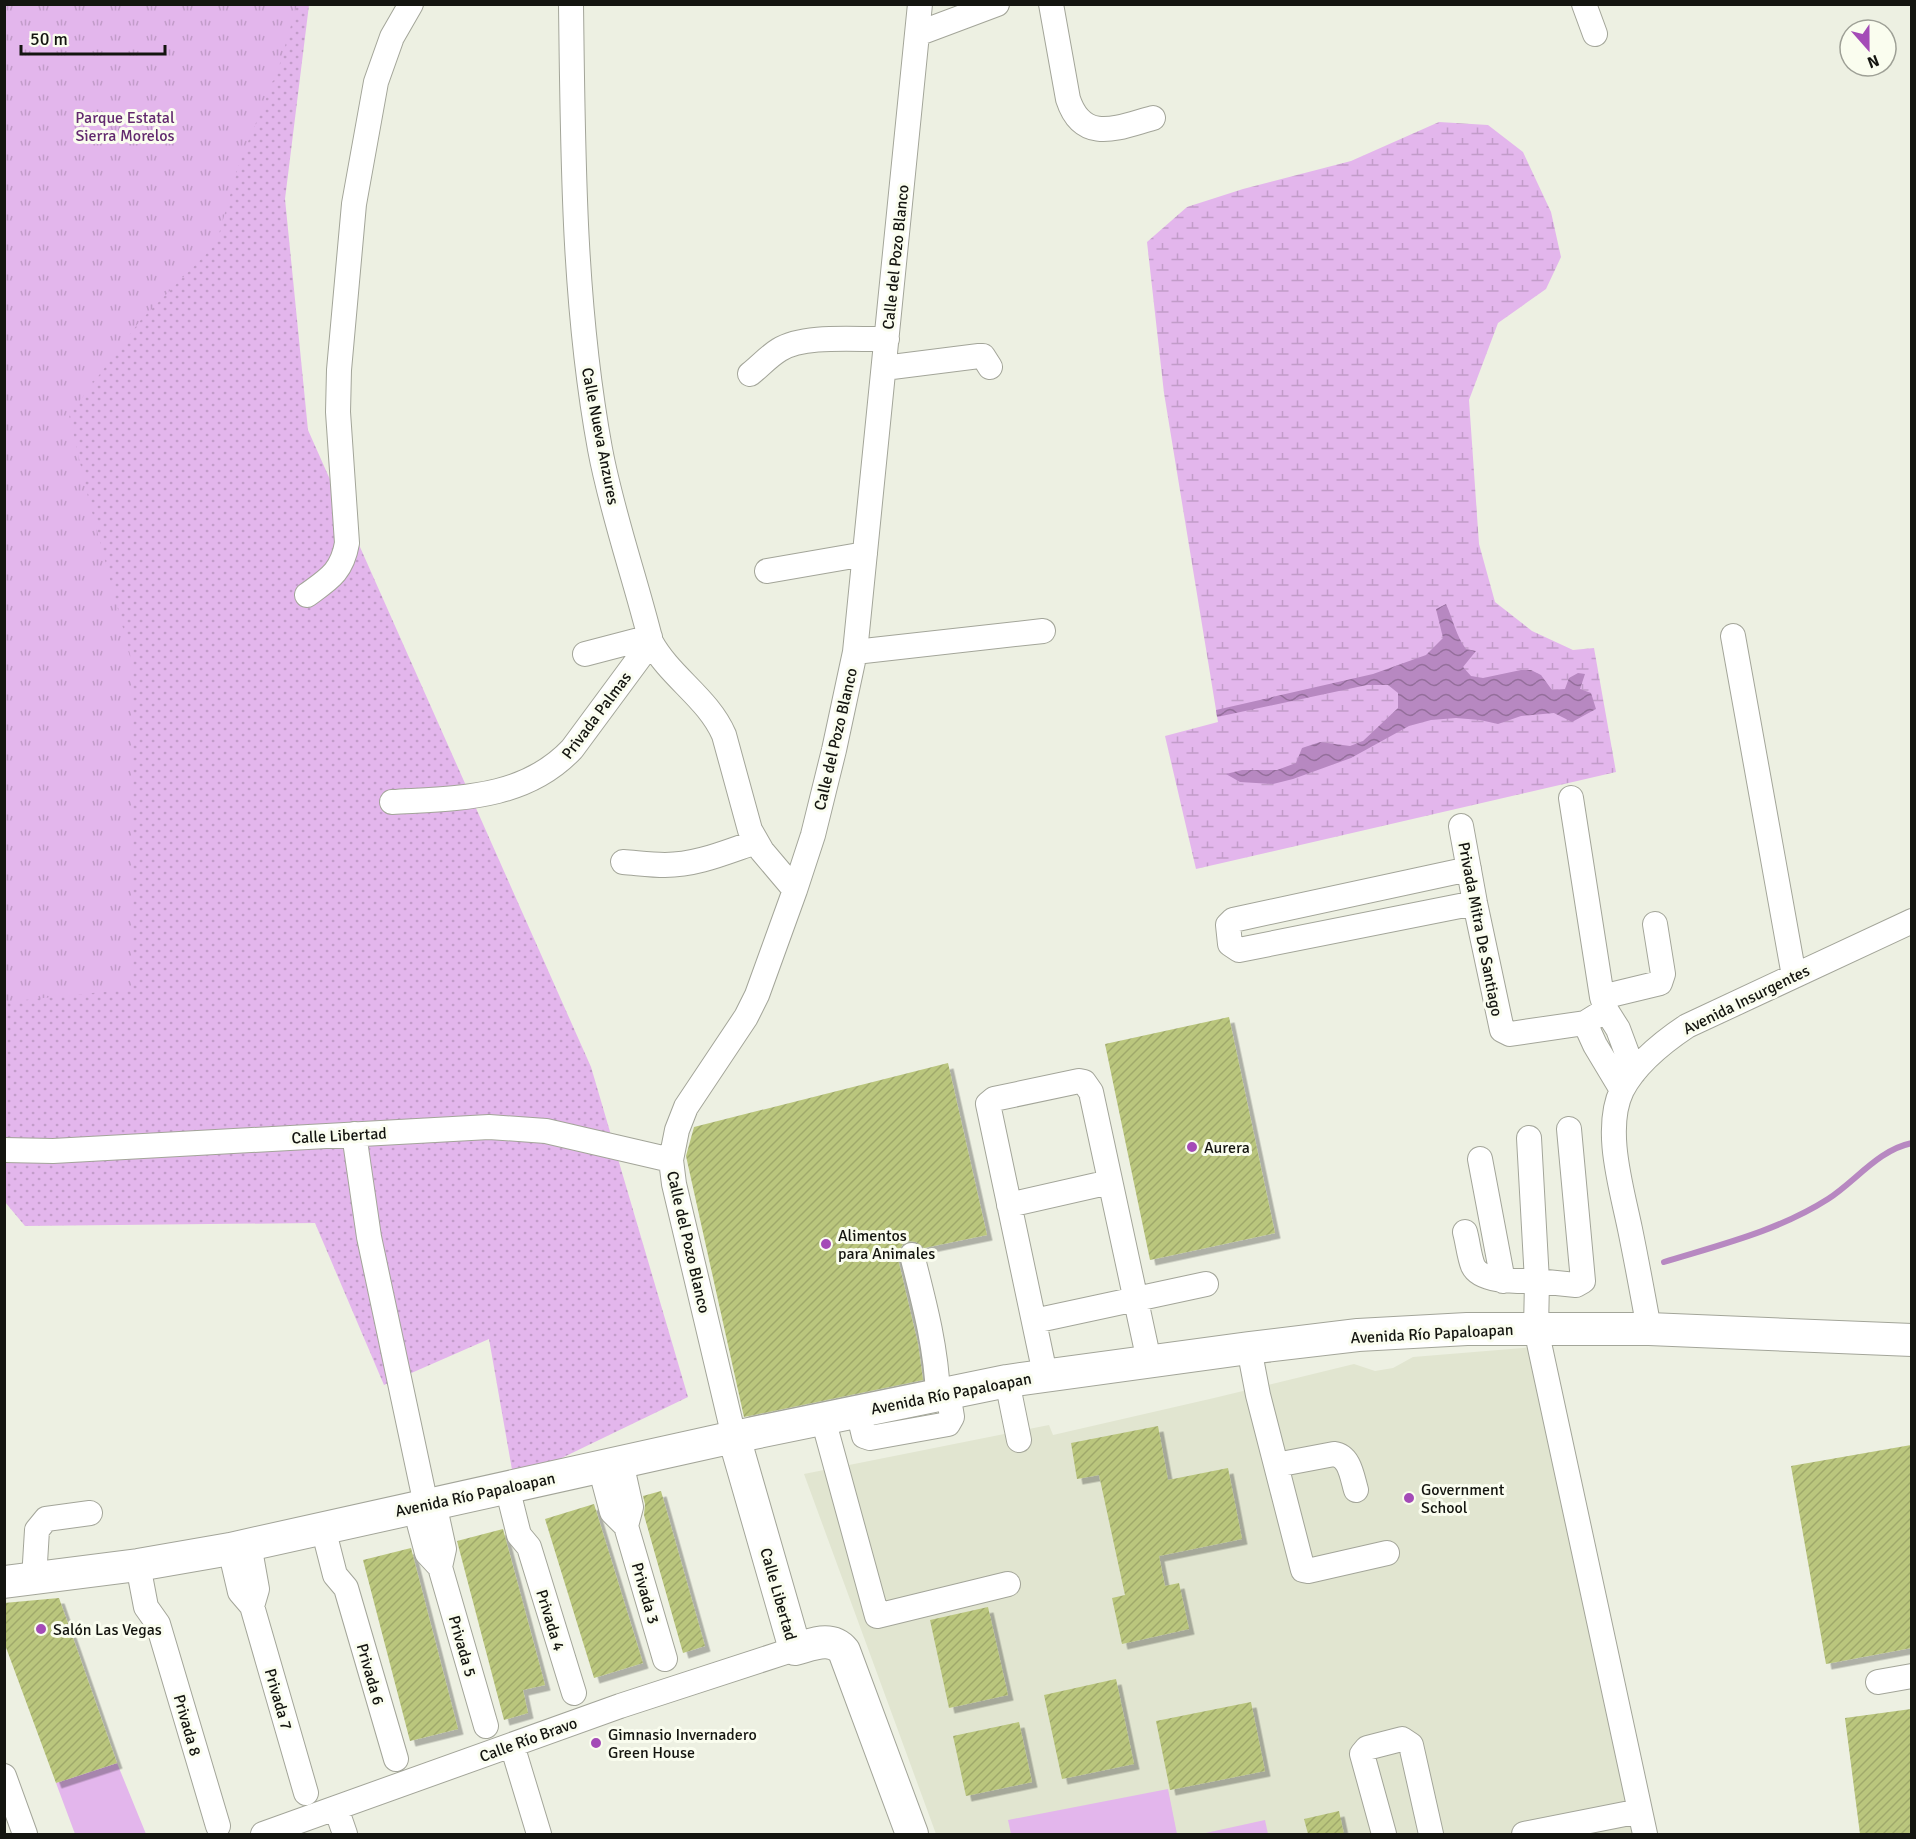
<svg xmlns="http://www.w3.org/2000/svg" width="1916" height="1839" viewBox="0 0 1916 1839" font-family="Signika,sans-serif">
<style>
.built{fill:#e1e5d0}
.grass{fill:url(#grass-dots)}
.wetland{fill:url(#wetland-marsh)}
.park{fill:url(#park-tufts)}
.garden{fill:#e3b6ec}
.water{fill:url(#water-waves)}
.lines{fill:none;stroke-linecap:round;stroke-linejoin:round}
.stream{stroke:#b788c1;stroke-width:6}
.building{fill:url(#building-hatch);filter:url(#shadow)}
.minor-casing{stroke:#a3a599;stroke-width:26}
.major-casing{stroke:#a3a599;stroke-width:34}
.minor{stroke:#fff;stroke-width:24}
.major{stroke:#fff;stroke-width:32}
.poi-dot{fill:#a44bb7;stroke:#fafdef;stroke-width:2}
.labels{text-anchor:middle;stroke-width:6;stroke-linejoin:round;paint-order:stroke}
.park-label{font-size:16px;fill:#62296e;stroke:#fafdef}
.street-label{font-size:16px;fill:#141510;stroke:#fafdef}
.poi-label{font-size:16px;fill:#141510;stroke:#fafdef;text-anchor:start}
</style>
<defs>
<pattern id="grass-dots" width="8" height="8" patternUnits="userSpaceOnUse" patternTransform="scale(1.5)"><rect width="8" height="8" fill="#e3b6ec"/><path d="M2 2h.1M6 6h.1" fill="none" stroke="#c29cc9" stroke-width="1.8" stroke-linecap="round"/></pattern>
<pattern id="wetland-marsh" width="20" height="14" patternUnits="userSpaceOnUse" patternTransform="scale(1.5)"><rect width="20" height="14" fill="#e3b6ec"/><path d="M1 5h8M5 5V1M11 12h8M15 12V8" fill="none" stroke="#c29cc9"/></pattern>
<pattern id="park-tufts" width="24" height="20" patternUnits="userSpaceOnUse" patternTransform="scale(1.5)"><rect width="24" height="20" fill="#e3b6ec"/><path d="M3 7l-1-3M5 7V3M7 7l1-3M15 17l-1-3M17 17v-4M19 17l1-3" fill="none" stroke="#c29cc9"/></pattern>
<pattern id="water-waves" width="16" height="10" patternUnits="userSpaceOnUse" patternTransform="scale(1.5)"><rect width="16" height="10" fill="#b788c1"/><path d="M0 5q4-4 8 0t8 0" fill="none" stroke="#946e9b"/></pattern>
<pattern id="building-hatch" width="6" height="6" patternUnits="userSpaceOnUse" patternTransform="scale(1.5)"><rect width="6" height="6" fill="#bac67d"/><path d="M-1 1l2-2M0 6l6-6M5 7l2-2" fill="none" stroke="#9fa96b"/></pattern>
<filter id="shadow"><feDropShadow dx="5.5" dy="5.5" stdDeviation="0" flood-color="#0004"/></filter>
</defs>
<rect width="100%" height="100%" fill="#edf0e2"/>
<path class="built" d="M1534 1347 1649 1834H936L804 1474 1049 1425 1053 1435 1214 1398 1354 1364 1375 1371 1393 1368 1413 1357Z"/>
<path class="grass" d="M4 5H309L285 199 308 430 591 1067 688 1397 514 1481 489 1339 384 1385 315 1223 25 1226 5 1202Z"/>
<path class="wetland" d="M1439 122 1488 125 1523 152 1551 212 1561 257 1546 289 1498 323 1469 400 1479 544 1495 602 1532 631 1573 650 1594 648 1616 772 1196 869 1165 736 1218 722 1164 393 1147 242 1187 207 1243 189 1351 161Z"/>
<path class="park" d="M5 4 297 5 278 70 240 161 216 244 140 321 69 415 88 497 131 658V989L5 1002Z"/>
<path class="garden" d="M117 1763 146 1834H75L56 1783Z
M1168 1789 1177 1834H1011L1008 1820Z
M1265 1820 1268 1834H1201Z"/>
<path class="water" d="M1446 604C1453 619 1456 636 1466 649L1476 651 1463 667 1471 676 1483 678 1521 670H1531L1541 675 1552 690 1565 689 1569 678 1578 673 1585 674 1580 689 1591 693 1596 709 1572 722 1554 713 1521 716 1498 724 1480 720 1456 718 1431 720 1409 726 1351 758 1293 779 1273 784 1240 782 1226 774 1242 770H1277L1296 763 1302 748 1320 742 1350 746 1363 741 1398 708V693L1388 685H1367L1217 717 1216 710 1373 674 1426 655 1443 638 1436 609Z"/>
<g class="lines">
<path class="stream" d="M1664 1262C1719 1245 1778 1231 1828 1199 1856 1181 1878 1150 1912 1143"/>
</g>
<path class="building" d="M1229 1017 1275 1233 1150 1260 1105 1044Z
M948 1063 987 1235 924 1248 916 1242 909 1241 903 1244 899 1251 898 1259 918 1344 923 1380 744 1417 686 1156 694 1127Z
M1158 1426 1168 1480 1228 1468 1242 1539 1159 1556 1165 1586 1179 1583 1189 1629 1122 1644 1112 1598 1125 1595 1099 1475 1077 1479 1071 1443Z
M1911 1445V1648L1826 1664 1791 1466Z
M661 1491 705 1646 683 1653 644 1515 645 1504 643 1496Z
M594 1504 643 1663 594 1678 545 1519Z
M503 1529 545 1685 523 1690 528 1713 504 1720 457 1541Z
M411 1548 458 1729 410 1741 363 1560Z
M59 1598 117 1763 56 1783 4 1642V1603Z
M988 1607 1008 1695 949 1708 930 1620Z
M1116 1679 1134 1764 1062 1779 1044 1695Z
M1251 1702 1265 1771 1170 1790 1156 1721Z
M1911 1709V1834H1860L1845 1718Z
M1019 1722 1032 1782 966 1796 953 1736Z
M1339 1811 1344 1834H1308L1304 1819Z"/>
<g class="lines">
<defs>
<path id="minor" d="M571 4C573 153 573 302 600 449 612 514 635 577 651 642 670 677 708 698 724 735L750 830 762 851 795 890
M1051 4 1068 99C1083 145 1119 127 1153 118
M1584 4 1595 34
M917 34 997 4
M884 368 979 356H983L990 367
M750 374C760 366 769 356 779 350 804 334 858 340 887 339
M767 571 865 554
M307 595C329 579 342 572 347 543L338 412 339 370 354 204 376 82 392 37 411 4
M1733 636 1794 976
M855 652 1043 631
M585 654 650 637
M1571 798 1602 997 1606 1010 1618 1029 1634 1072
M392 802C457 798 524 800 572 749L651 642
M1461 826 1475 903 1502 1030 1510 1034 1585 1023 1606 1010
M623 862C637 863 651 865 665 865 697 865 726 852 756 842
M1469 869 1233 920 1228 925 1230 944 1239 950 1475 903
M1602 997 1660 983 1663 974 1655 924
M1585 1023 1595 1045 1622 1090
M1569 1129 1583 1281 1576 1285 1537 1281 1536 1329 1645 1834
M354 1134 369 1237 426 1505
M4 1150 53 1151 489 1127 546 1131 671 1160
M1480 1159 1503 1281
M1009 1205 1110 1182
M1465 1232C1468 1243 1469 1256 1473 1266 1481 1283 1521 1281 1537 1281L1529 1138
M912 1255C924 1302 936 1346 938 1395
M1034 1321 1206 1284
M1649 1329C1643 1296 1637 1263 1630 1229 1622 1189 1603 1129 1622 1090 1636 1063 1663 1042 1687 1026L1912 921
M1249 1348 1258 1395 1303 1570 1308 1571 1387 1553
M1045 1374 988 1104 994 1099 1079 1081 1084 1082 1091 1092 1149 1361
M1007 1381 1019 1440
M858 1411 864 1436 870 1438 948 1424 952 1417 948 1393
M823 1419 877 1616 1008 1584
M734 1437 674 1184 671 1160 677 1130 686 1107 746 1017 757 995 795 890 813 835 834 750 855 652 920 4
M621 1462 631 1507 626 1526
M1276 1465 1334 1454C1350 1456 1352 1477 1356 1490
M600 1467 612 1512 626 1526 665 1659
M507 1487 519 1535 529 1547 574 1693
M434 1503 444 1549 440 1567 486 1726
M415 1508 427 1553 440 1567
M323 1528 335 1575 346 1588 396 1759
M249 1544 257 1589 252 1606
M230 1549 240 1592 252 1606 306 1793
M138 1565 146 1607 158 1624 218 1826
M34 1579 37 1530 46 1519 90 1513
M1878 1682 1912 1676
M512 1745 539 1834
M4 1776 25 1834
M336 1808 345 1834
M263 1834 620 1706 795 1649
M1384 1834 1362 1754 1367 1748 1402 1739 1411 1745 1431 1834
M1524 1834 1640 1811"/>
<path id="major" d="M734 1437 795 1649C811 1645 831 1635 844 1651L912 1834
M4 1582 138 1565 230 1549 734 1437 1007 1381 1249 1348 1358 1335 1467 1329H1649L1912 1340"/>
</defs>
<use href="#minor" class="minor-casing"/>
<use href="#major" class="major-casing"/>
<use href="#minor" class="minor"/>
<use href="#major" class="major"/>
</g>
<g class="poi-dot">
<circle cx="1192" cy="1147" r="6"/>
<circle cx="826" cy="1244" r="6"/>
<circle cx="1409" cy="1498" r="6"/>
<circle cx="41" cy="1629" r="6"/>
<circle cx="596" cy="1743" r="6"/>
</g>
<g class="labels">
<g class="park-label">
<text x="125" y="123">Parque Estatal<tspan x="125" dy="18">Sierra Morelos</tspan></text>
</g>
<g class="street-label">
<text transform="translate(895 257) rotate(-84)" y="6">Calle del Pozo Blanco</text>
<text transform="translate(601 436) rotate(79)" y="6">Calle Nueva Anzures</text>
<text transform="translate(596 715) rotate(-53)" y="6">Privada Palmas</text>
<text transform="translate(835 739) rotate(-77)" y="6">Calle del Pozo Blanco</text>
<text transform="translate(1481 929) rotate(79)" y="6">Privada Mitra De Santiago</text>
<text transform="translate(1746 999) rotate(-26)" y="6">Avenida Insurgentes</text>
<text transform="translate(339 1135) rotate(-3)" y="6">Calle Libertad</text>
<text transform="translate(689 1242) rotate(77)" y="6">Calle del Pozo Blanco</text>
<text transform="translate(1432 1333) rotate(-3)" y="6">Avenida Río Papaloapan</text>
<text transform="translate(951 1393) rotate(-11)" y="6">Avenida Río Papaloapan</text>
<text transform="translate(475 1494) rotate(-12)" y="6">Avenida Río Papaloapan</text>
<text transform="translate(646 1593) rotate(74)" y="6">Privada 3</text>
<text transform="translate(779 1594) rotate(74)" y="6">Calle Libertad</text>
<text transform="translate(551 1620) rotate(73)" y="6">Privada 4</text>
<text transform="translate(463 1646) rotate(74)" y="6">Privada 5</text>
<text transform="translate(371 1674) rotate(74)" y="6">Privada 6</text>
<text transform="translate(279 1699) rotate(74)" y="6">Privada 7</text>
<text transform="translate(188 1725) rotate(74)" y="6">Privada 8</text>
<text transform="translate(528 1739) rotate(-20)" y="6">Calle Río Bravo</text>
</g>
<g class="poi-label">
<text x="1204" y="1153">Aurera</text>
<text x="838" y="1241">Alimentos<tspan x="838" dy="18">para Animales</tspan></text>
<text x="1421" y="1495">Government<tspan x="1421" dy="18">School</tspan></text>
<text x="53" y="1635">Salón Las Vegas</text>
<text x="608" y="1740">Gimnasio Invernadero<tspan x="608" dy="18">Green House</tspan></text>
</g>
</g>
<rect width="1916" height="1839" fill="none" stroke="#141510" stroke-width="12"/>
<g transform="translate(1868 48) rotate(159)"><circle r="28" fill="#fafdef" stroke="#9ea096" stroke-width="1.5"/>
<path d="M0-4.5L10 22L0 15L-10 22Z" fill="#a44bb7"/>
<text y="-9" font-size="16" font-weight="bold" text-anchor="middle" fill="#141510">N</text>
</g>
<path d="M21 45v9h144v-9" fill="none" stroke="#141510" stroke-width="3"/>
<text x="30" y="45" font-size="18" fill="#141510" stroke="#fafdef" stroke-width="4.5" paint-order="stroke">50 m</text>
</svg>
